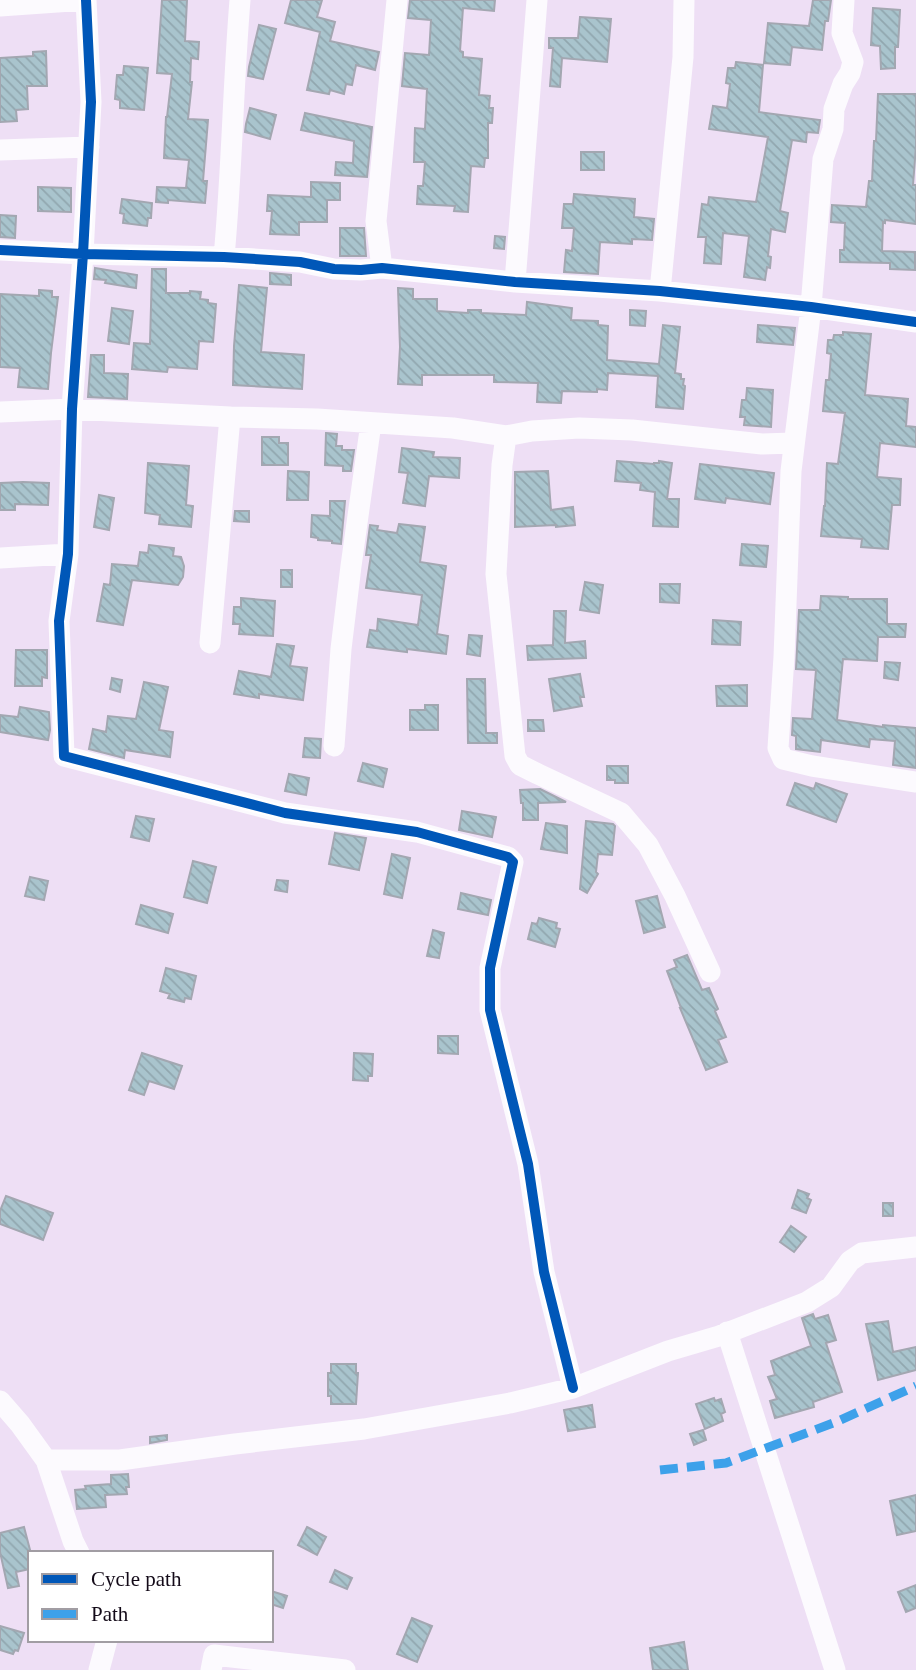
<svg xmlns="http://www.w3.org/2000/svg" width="916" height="1670" viewBox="0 0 916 1670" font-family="Georgia,serif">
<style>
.building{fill:url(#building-back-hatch);stroke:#a3a7b1;stroke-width:2}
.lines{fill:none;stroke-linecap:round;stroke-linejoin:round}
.minor{stroke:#fcfafe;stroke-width:21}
.quiet{stroke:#3da1ea;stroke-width:9;stroke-dasharray:18 9;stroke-linecap:butt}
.cycleway-casing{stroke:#fff;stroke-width:15}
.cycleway{stroke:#0057b8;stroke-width:10}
</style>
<defs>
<pattern id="building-back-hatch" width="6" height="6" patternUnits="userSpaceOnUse" patternTransform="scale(1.75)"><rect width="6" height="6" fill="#a9c4cd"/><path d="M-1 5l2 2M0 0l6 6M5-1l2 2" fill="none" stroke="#91a7af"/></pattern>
</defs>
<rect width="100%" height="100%" fill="#eedff5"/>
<path class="building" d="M162 0H187L185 41 199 42 198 59 191 58 190 82H192L188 119 208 120 203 181H207L205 203 168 200V203L156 202 157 187 186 188 189 160 164 158 166 117H167L172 74 157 73Z
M291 0H322L317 17 335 22 330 41 379 52 375 70 356 65 352 85 346 84 344 94 330 90 329 94 307 90 320 32 285 23Z
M410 0H495L494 11 463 8 460 51 463 52V57L482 59 479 95 490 96 489 108H493L492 123H488V158H485L484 167 471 166 468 212 454 211 455 206 417 204 418 186H423L425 162H414L415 128 425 129 427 89 402 86 405 53 429 55 431 20 408 18Z
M813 0H831L828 21H825L822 50 792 47 790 65 764 63 768 23 809 26Z
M873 8 900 10 898 47H895V68L881 69 880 46 871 45Z
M580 17 611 19 607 62 562 58 560 87 550 86 553 48H549V38H578Z
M259 25 276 29 263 79 248 76 249 67Z
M46 51 47 86H27L28 109 16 110 17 121 0 122V58L33 56V52Z
M736 62 763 65 759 112 820 120 818 133 807 132 806 142 792 140 780 211 788 213 785 232 771 229 768 256 771 257 770 268 767 267 765 280 744 277 749 236 723 233 721 264 704 263 706 237H698L702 204 708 205 709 197 756 202 768 137 709 129 713 106 727 108 730 84 726 83 728 68H735Z
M124 66 148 68 144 110 120 108V100L115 99 117 75H123Z
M878 94H916V146L913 185H916V224L885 220V223L883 222 882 251 915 252V270L890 269V263L840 262V250H844L845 223 831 222 832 205 866 207 869 181H872L874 141H876Z
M250 108 276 115 270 139 245 132 246 124Z
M305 113 372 127 367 177 335 175 336 162 353 163 354 141 301 130Z
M581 152H604V170H581Z
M311 182 340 183V200H327V222H299V235L270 234 272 211H267L268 195 311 197Z
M38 187 71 188V212L38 211Z
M574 194 635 199 634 217 654 219 652 240 632 239V244L600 242 598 274 564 272 566 250 572 251 574 228H562L564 204H573Z
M122 199 152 203 151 218H148L147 226 123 223 124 214 120 213Z
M0 215 16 216 15 238 0 237Z
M340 228H364L366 256H340Z
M495 236 505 237 504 249 494 248Z
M95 268 137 275 136 288 105 283 106 280 94 279Z
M152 269H166V293H190V291L201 292 200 299 208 300V303L216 304 213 342 199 341 197 369 168 367 167 372 132 369 134 343 150 344Z
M270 273 291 275V285L270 284Z
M239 285 267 288 261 352 304 355 302 389 233 385 234 346Z
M398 288 413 289V299H437V311L468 313V310H481V313L526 315 527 302 572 308 571 320 598 321V325L608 326 607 360 659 364 663 325 680 327 675 373 681 374V379H684L683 385 685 386 683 409 656 407 658 376 608 373 607 390 597 389V392L562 391 561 403 537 402 538 383 494 382V375H422V385L398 384 400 347Z
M39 290 52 291V297H58L51 353 48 389 18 387 20 368 0 367V294L39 296Z
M112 308 133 311 129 344 108 341Z
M630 310 646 311 645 326 630 325Z
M758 325 795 328 793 345 757 342Z
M843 332 871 334 865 395 908 399 906 426 916 427V447L880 443 877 477 901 479 900 505H892L888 549 861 547 862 539 821 536 824 506H825L827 463 838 464 845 413 823 411 826 380H829L831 354 827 353 828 340H833L834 335H843Z
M91 355H104V373L128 374 127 399 88 397Z
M747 388 773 390 771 427 744 425 745 417H740L742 400H746Z
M326 433 337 434 336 446H342V450H354L351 471H343V466L325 465Z
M262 437H279V443H288V465H262Z
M402 448 434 452 433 457 460 458 459 478 429 476 425 506 403 503 408 473 399 472Z
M617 461 654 464V463H659V461L672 463 667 499H679L678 527 653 526 655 492 640 490 641 483 615 481Z
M148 463 189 466 186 505 193 506 191 527 159 524 160 515 145 513Z
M700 464 774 473 770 504 726 498 725 503 695 499Z
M288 471 309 472 308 500H287Z
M548 471 551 510 573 507 575 525 556 527V525L515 527V472Z
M23 482 49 483 48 505 15 504V510H0V483Z
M99 495 114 498 109 530 94 527Z
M330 501H345L341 544 332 543V541L318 540V538L311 537 312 515 330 516Z
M235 511H249V522L234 521Z
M399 524 425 527 420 562 446 566 437 634 448 636 446 654 407 649V652L367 647 370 630 377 631 378 619 418 625 422 595 366 588 371 555H366L370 525 378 526 377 530 397 533Z
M742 544 768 546 766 567 740 565Z
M149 545 174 548 173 556 181 557 184 566 183 577 178 585 132 580 123 625 97 621 104 584 110 585 112 564 138 566 140 552 148 553Z
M281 570H292V587H281Z
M585 582 603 585 599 613 580 610Z
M660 584H680L679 603 660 602Z
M821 596 848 597V599H887V624H906L905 637H878L877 661 843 659 837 720 883 727V725L916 728V768L893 765 895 741 870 739 869 747 821 740 820 752 796 749V736L792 735 793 718 812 719 816 670 796 669 799 610H820Z
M241 598 275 601 273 636 239 634 240 624H233L234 607H241Z
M554 611H566L565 643 585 641 586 658 528 660 527 646 553 645Z
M713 620 741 622 740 645 712 644Z
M469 635 482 636 480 656 467 654Z
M277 644 294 646 290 666 307 668 303 700 259 694V698L234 694 239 671 271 677Z
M16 650H47V678L42 677V686H15Z
M885 662 900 663 898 680 884 678Z
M580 674 584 697H580L582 706 554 711 549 679Z
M112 678 122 680 120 692 110 689Z
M467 679H485L486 733H497V743H468Z
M144 682 168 687 159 730 173 732 170 757 125 750 124 758 89 749 93 729 106 732 108 716 136 719Z
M747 685V706H717L716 686Z
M425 705H438V730H410V710H425Z
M20 707 49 712 50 730 48 740 0 732V715L18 717Z
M528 720H543L544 731H528Z
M305 738 321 739 320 758 303 757Z
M363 763 387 769 383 787 358 781Z
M607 766H628V783H615V780H607Z
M289 774 309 778 306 795 285 791Z
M795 783 814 789 816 783 847 794 836 822 787 805Z
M540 789 566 802 538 803V820H523V803H521L520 790Z
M462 811 496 817 492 837 459 830Z
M136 816 154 819 149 841 131 837Z
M586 821 613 824 615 826 612 855 598 854 596 872 598 874 587 893 580 889Z
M546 823 567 826V853L541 849Z
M335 833 366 838 359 870 329 864Z
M392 854 410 858 402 898 384 894Z
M193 861 216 867 207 903 184 897Z
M30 877 48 881 44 900 25 896Z
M277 880 288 881 287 892 275 890Z
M461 893 491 900 488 915 458 909Z
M657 896 665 927 644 933 636 901Z
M141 905 173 914 168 933 136 924Z
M539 918 557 923 556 928 560 929 555 947 528 939 532 923 537 924Z
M433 930 444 933 439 958 427 956Z
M687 955 702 990 709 988 718 1009 715 1011 726 1037 718 1040 727 1062 706 1070 680 1008H681L667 971 677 967 674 960Z
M166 968 196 976 191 999 185 998 184 1002 168 998 170 994 160 991Z
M438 1036H458V1054L438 1053Z
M142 1053 182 1066 174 1089 149 1081 144 1095 129 1090Z
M354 1053 373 1054 372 1076H368V1081L353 1080Z
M798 1190 809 1194 807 1198 811 1200 806 1213 792 1208Z
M6 1196 53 1213 43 1240 0 1224V1211Z
M883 1203H893V1216H883Z
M791 1226 806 1237 794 1252 780 1242Z
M813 1314 815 1319 828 1315 836 1340 826 1343 842 1392 813 1402 814 1407 775 1418 770 1401 777 1399 768 1377 775 1375 771 1361 811 1346 802 1318Z
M888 1321 893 1352 916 1347V1370L878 1380 866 1324Z
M331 1364H356V1373H358L356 1404H331V1396H328V1373H331Z
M714 1398 715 1401 721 1399 725 1412 721 1414 723 1421 705 1429 696 1404Z
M592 1405 595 1427 568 1431 564 1410Z
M703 1430 706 1440 694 1445 690 1434Z
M167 1435V1440L150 1443V1437Z
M128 1474 129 1487H126L127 1494 105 1495 106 1507 77 1509 75 1490 86 1489 85 1486 111 1484V1475Z
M916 1495V1531L897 1535 890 1501Z
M24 1527 30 1550V1569L16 1572 19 1586 8 1588 0 1552V1533Z
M307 1527 326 1537 317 1555 298 1545Z
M335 1570 352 1578 347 1589 330 1582Z
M916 1585V1608L906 1612 898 1592Z
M271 1591 287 1596 283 1608 271 1604Z
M412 1618 432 1626 417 1662 397 1654Z
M0 1626 24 1633 18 1651 15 1650 13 1654 0 1650Z
M684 1642 688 1670H653L650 1648Z"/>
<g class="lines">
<path class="minor" d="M86 0 91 102 83 254 224 257 300 262 334 269 361 270 382 268 515 282 660 291 811 307 916 322
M844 0 842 33 853 62 850 73 843 84 834 109 833 129 823 159 811 307 791 471 784 657 778 748 783 759 812 766 916 782
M0 6 86 0
M0 150 89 147
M0 250 83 254 72 409 68 554 59 621 64 756 285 813 417 832 508 857 513 862 490 968V1010L528 1164 544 1272 573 1388
M224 257C232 171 233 86 240 0
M382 268 376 221 397 0
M515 282 537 0
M660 291 683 57 684 0
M0 412 72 409 230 417 317 419 453 428 506 436 532 431 579 428 632 430 762 444 793 443
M506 436 502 465 496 574 515 756 520 765 538 774 621 813 648 845 675 896 710 972
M0 558 68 554
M210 643 230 417
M334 746 341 649 351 566 371 423
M727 1332 835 1670
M0 1401 20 1424 46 1460 73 1541 79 1553
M46 1460H120L235 1444 364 1429 510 1403 573 1388 668 1351 719 1336 807 1302 831 1287 850 1261 862 1253 916 1247
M99 1670 107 1640
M211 1670 214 1655 345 1670"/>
<path class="quiet" d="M660 1470 726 1463 836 1422 916 1386"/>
<defs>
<path id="cycleway" d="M86 0 91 102 83 254 224 257 300 262 334 269 361 270 382 268 515 282 660 291 811 307 916 322
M0 250 83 254 72 409 68 554 59 621 64 756 285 813 417 832 508 857 513 862 490 968V1010L528 1164 544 1272 573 1388"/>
</defs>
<use href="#cycleway" class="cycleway-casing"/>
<use href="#cycleway" class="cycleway"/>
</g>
<rect x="28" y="1551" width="245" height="91" fill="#ffffff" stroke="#a19da3" stroke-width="2"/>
<rect x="42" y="1574" width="35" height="10" fill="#0057b8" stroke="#a19da3" stroke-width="2"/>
<text x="91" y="1586" font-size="21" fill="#130a18">Cycle path</text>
<rect x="42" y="1609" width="35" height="10" fill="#3da1ea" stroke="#a19da3" stroke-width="2"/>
<text x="91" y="1621" font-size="21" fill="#130a18">Path</text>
</svg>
